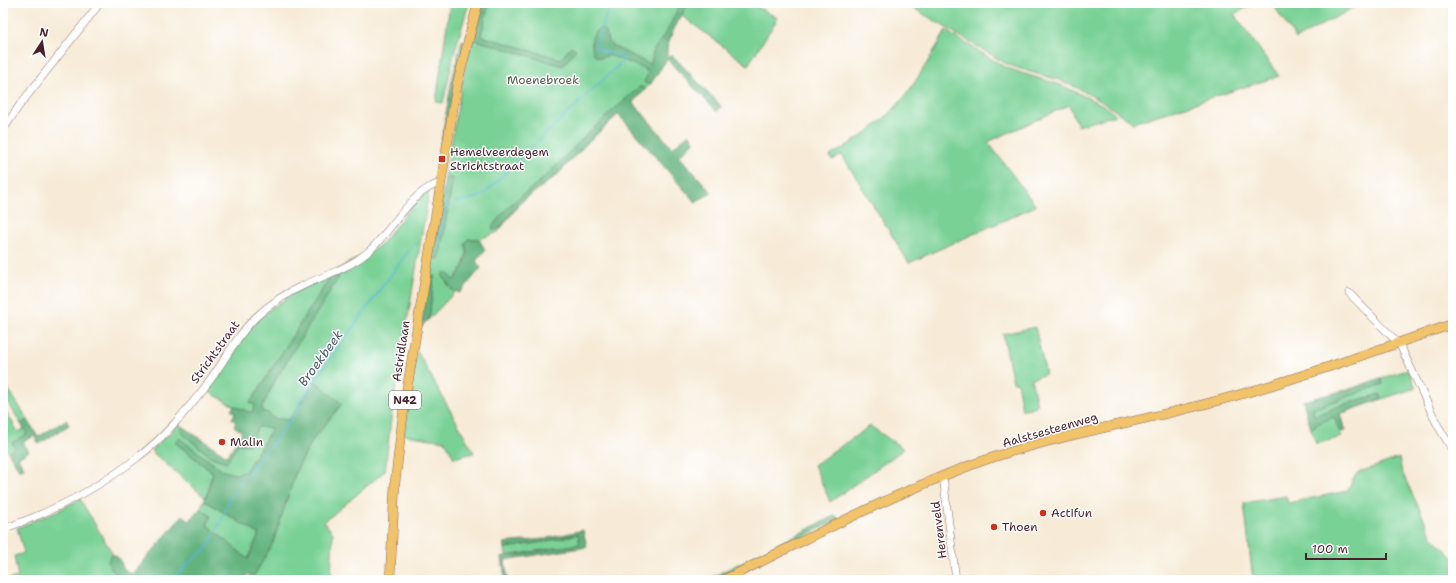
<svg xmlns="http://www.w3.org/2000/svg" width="1456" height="583" viewBox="0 0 1456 583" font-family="'Shantell Sans',sans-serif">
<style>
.green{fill:#7ad196;stroke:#627860}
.forest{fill:#63b37f;stroke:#566955}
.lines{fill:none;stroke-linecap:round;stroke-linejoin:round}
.stream{stroke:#54b6d3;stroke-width:1.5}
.minor-casing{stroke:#876667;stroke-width:8}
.major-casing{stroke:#876667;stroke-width:10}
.minor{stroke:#fff;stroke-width:7}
.major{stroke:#f1c36a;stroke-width:9}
.poi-dot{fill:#c8321e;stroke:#fff;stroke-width:1.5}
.labels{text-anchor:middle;stroke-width:3;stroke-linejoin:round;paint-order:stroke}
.shield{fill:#fff;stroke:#80626b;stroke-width:1}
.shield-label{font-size:11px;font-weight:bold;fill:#4a1f2b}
.park-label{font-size:12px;fill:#5b5d50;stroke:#fff}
.poi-label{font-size:12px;fill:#4a1f2b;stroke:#fff;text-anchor:start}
.street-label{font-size:12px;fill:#4a1f2b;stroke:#fff}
.water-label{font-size:13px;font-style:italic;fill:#4e5b6e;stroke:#fff}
</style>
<rect width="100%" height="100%" fill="#fff"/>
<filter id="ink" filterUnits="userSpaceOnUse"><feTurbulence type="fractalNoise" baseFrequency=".025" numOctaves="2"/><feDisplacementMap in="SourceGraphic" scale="8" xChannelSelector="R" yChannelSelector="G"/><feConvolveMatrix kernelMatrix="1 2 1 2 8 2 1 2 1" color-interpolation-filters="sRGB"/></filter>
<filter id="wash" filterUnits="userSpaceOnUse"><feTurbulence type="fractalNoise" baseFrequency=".012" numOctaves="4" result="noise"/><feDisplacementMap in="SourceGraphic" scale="16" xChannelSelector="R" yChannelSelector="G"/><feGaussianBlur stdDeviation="0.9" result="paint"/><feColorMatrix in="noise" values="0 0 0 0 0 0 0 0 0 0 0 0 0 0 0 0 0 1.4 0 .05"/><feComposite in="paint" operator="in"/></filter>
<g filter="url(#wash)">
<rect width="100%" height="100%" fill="#f7ebd7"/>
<path class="green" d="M450 3H469L454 54 443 103 436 102Z
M482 3H750L778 18 748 65 682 16 674 27 662 60 650 85 585 145 557 175 521 202 498 232 479 239H471L465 244 468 250 462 269 453 281 450 275 446 281 451 289 456 291 429 319 434 276 429 275 432 258 439 259 453 179 445 177 463 78Z
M905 3H1256L1234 14 1279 76 1133 123C1109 106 1086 90 1058 80 1040 74 1023 71 1005 63Z
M1272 3H1362L1296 39Z
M946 31 1005 67 1022 73 1061 85 1101 104 1116 115 1078 126 1069 105 988 142 1036 206 909 263 842 155 832 160 830 156C853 142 876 128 894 109 915 86 930 57 946 31Z
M428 190 429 192 427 204 392 411 385 471 324 522 333 533 331 580H251L249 574 273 543 296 471 314 438 289 420 272 418 263 412 262 407 277 377 338 278 303 319 281 356 250 403 256 405 252 412H249L234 406 206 390 244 335 262 316 270 309 291 295 379 246 412 206Z
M1035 327 1046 374 1031 379 1037 406 1022 410 1017 382H1013L1003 334Z
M417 351 474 453 454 458 445 441 404 435Z
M1408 370 1416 388 1382 399 1380 394 1338 406 1315 417 1312 409 1383 384 1381 378Z
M7 387 28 420 21 424 3 394V390Z
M4 408 18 432 24 429 27 434 13 443 15 448 8 452 3 444Z
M1334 416 1342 437 1316 444 1311 429 1317 424Z
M179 424 183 427 181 430 184 435 210 456 226 462 238 444 249 445 258 426 272 428 245 472 235 474 223 471 179 439 176 443 213 473 209 484V492L206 498 151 451Z
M870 426 904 449 830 502 814 465Z
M1399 458 1402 472 1432 536 1453 557V580H1253L1244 503 1286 496 1288 503 1347 491 1357 473Z
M80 499 114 556 111 555V569L123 580H5L18 577 14 556 24 553 17 528 59 510Z
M204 500 259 534 248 559 207 525 211 516 200 509Z
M578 534 580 544 506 556 505 548 543 542Z"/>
<path class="forest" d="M482 3H489L481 36 561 59 571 46 576 49 563 66 472 39Z
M681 3H688C680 21 665 38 667 58L671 54 721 106 717 112 667 59 650 85 644 82 648 73 645 69 609 55 601 58 595 56C590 47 589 32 602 28L606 31 608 41 613 46 649 64 651 63 653 51 667 31Z
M462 40 465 41 441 167 437 165 452 79Z
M639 87H643L645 90 633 102 672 148 689 134 695 142 679 156 712 193 695 202 618 114 585 145 557 175 521 202 500 228 493 230 492 229 493 225 510 205 544 178 586 135Z
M445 177 453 179 439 259 432 258Z
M468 239H479L485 250 476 261 481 268 460 293 452 290 442 275 445 272 450 275 453 281C462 270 471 257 465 244Z
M429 275 434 276 429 319 421 327Z
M334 276 339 277 277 377 262 407 263 412C272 412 268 414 272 418L289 420 315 381 342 404 314 438 296 471 273 543 254 576 249 574 243 580H123L111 569 108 561 111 555C121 556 120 562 124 569 126 572 130 573 133 574L183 515 189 521 200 509 211 516 207 525 248 559 259 534 204 500C210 491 209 483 213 473L175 442 179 438 223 471 235 474 245 472 259 451 272 428 258 427 249 445 238 444 228 461 226 462 210 456 184 435 181 430 183 427 227 456 242 432 234 426 236 422 232 419 235 413 231 410 234 406 249 412H252L255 405 250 403 328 280Z
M1381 378 1383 384 1312 409 1315 416 1338 406 1380 394 1382 399 1340 414 1345 431 1340 432 1334 417 1317 424 1311 429 1303 401 1353 388Z
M28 420 38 437 66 420 69 425 39 444 34 436 23 442 29 451 18 458 24 468 20 471 8 452 15 448 12 443 27 434 21 424Z
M836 515 838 520 716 580H706Z
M583 530 587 547 505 560 508 580H505L502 557 580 544 578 534 543 542 505 548 504 543 544 539Z"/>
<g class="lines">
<path class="stream" d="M538 141 624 60 623 58 596 48V44L611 3
M456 202 479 197 485 193 536 143
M436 246H439L445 208 452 206
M239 485 288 424C292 417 298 409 300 401L412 246 417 243
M210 543 221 521 228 501 237 489
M171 580C176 576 181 571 185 566 192 559 203 554 209 545"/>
</g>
</g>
<g filter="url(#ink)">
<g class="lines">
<defs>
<path id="minor" d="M3 130 19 106 100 3
M1349 293 1400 345 1437 424 1453 451
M943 476 956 580
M3 529C51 512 98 489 138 457 164 438 185 412 205 387 223 365 235 337 256 317 270 304 286 293 304 285 326 275 349 268 368 252 390 233 413 188 441 183"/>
<path id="major" d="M390 580 395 483 404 407 457 85 478 3
M724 580C805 540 886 497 971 465 1052 435 1137 423 1220 400 1299 379 1376 350 1453 324"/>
</defs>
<use href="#minor" class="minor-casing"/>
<use href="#major" class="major-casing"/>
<use href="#minor" class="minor"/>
<use href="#major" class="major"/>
</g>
</g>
<g class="poi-dot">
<rect x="438" y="155" width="8" height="8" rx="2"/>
<circle cx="222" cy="442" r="4"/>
<circle cx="1043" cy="513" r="4"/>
<circle cx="994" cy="527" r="4"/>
</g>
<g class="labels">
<rect class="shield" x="389" y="391" width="32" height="18" rx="3"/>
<g class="shield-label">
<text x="405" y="404">N42</text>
</g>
<g class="park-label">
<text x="543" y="84">Moenebroek</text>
</g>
<g class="poi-label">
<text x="450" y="156">Hemelveerdegem<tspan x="450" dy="14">Strichtstraat</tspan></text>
<text x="230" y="446">Malin</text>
<text x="1051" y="517">Actifun</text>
<text x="1002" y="531">Thoen</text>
</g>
<g class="street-label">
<text transform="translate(401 351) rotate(-81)" y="4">Astridlaan</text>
<text transform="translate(215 352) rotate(-54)" y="4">Strichtstraat</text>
<text transform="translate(1050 430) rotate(-16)" y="4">Aalstsesteenweg</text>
<text transform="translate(939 530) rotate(-97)" y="4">Herenveld</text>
</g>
<g class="water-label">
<text transform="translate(320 358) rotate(-54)" y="5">Broekbeek</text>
</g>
</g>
<rect width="1456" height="583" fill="none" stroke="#fff" stroke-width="16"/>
<g transform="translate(42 42) rotate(12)" stroke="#ffffff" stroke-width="3" paint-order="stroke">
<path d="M0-3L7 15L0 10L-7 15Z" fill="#4a1f2b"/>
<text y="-6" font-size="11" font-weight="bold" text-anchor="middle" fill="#4a1f2b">N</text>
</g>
<path d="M1306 553v6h80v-6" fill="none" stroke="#4a1f2b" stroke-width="2"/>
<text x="1312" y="553" font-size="12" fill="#4a1f2b" stroke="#ffffff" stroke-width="3" paint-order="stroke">100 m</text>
</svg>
